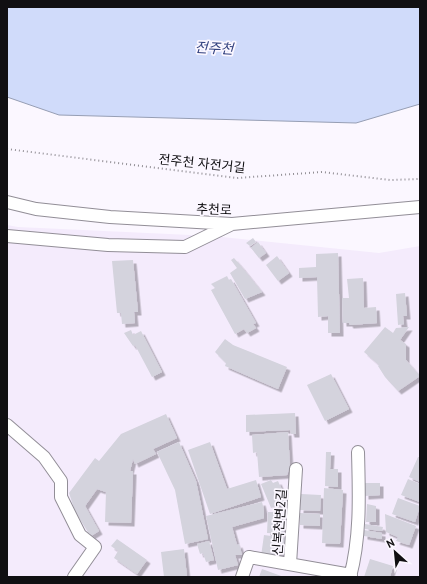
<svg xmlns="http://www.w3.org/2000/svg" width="427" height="584" viewBox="0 0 427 584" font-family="'PT Sans','Noto Sans KR',sans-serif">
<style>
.built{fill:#f4ebfc}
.water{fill:#d0dbfa;stroke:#969eb4}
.building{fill:#d4d3dd;filter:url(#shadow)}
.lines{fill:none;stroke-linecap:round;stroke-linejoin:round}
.minor-casing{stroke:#928e97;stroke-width:14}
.path{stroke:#928f95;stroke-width:2;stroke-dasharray:1 3;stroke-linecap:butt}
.minor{stroke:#fff;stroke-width:12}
.labels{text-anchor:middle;stroke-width:3.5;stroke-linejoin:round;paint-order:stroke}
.street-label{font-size:13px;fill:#100f12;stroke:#fbf7ff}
.water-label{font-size:14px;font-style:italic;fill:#344380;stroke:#fbf7ff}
</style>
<defs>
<filter id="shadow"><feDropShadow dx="3.5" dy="3.5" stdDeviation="0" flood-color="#0004"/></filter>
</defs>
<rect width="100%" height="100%" fill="#fbf7ff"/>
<path class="built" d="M7 225 18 227 212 236 379 253 420 246V577H7Z"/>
<path class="water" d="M7 7H420V104L356 123 59 115 7 97Z"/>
<path class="building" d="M253 238 256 242 250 246 246 243Z
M258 242 266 253 259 258 251 248Z
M338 253 340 333H328V316L318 317 317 277 299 278V268L316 267V254Z
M277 256 289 273 278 281 266 265Z
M234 258 241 266 262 292 245 299 230 273 237 268 231 260Z
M133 260 138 312H134L135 323 122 324 121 313H117L112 261Z
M227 276 229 280 231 279 256 323 253 324 256 328 247 333 244 329 235 334 211 290 215 288 211 284Z
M363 278 364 308 376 307 377 323 350 325 349 323H343L342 298H349L347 279Z
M405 293 407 316H403L404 324 398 325 396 294Z
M385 327 393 333 396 328 409 327 400 340 406 344V360L420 376 398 391 385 377 378 366 379 365 364 352Z
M131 330 133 335 141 331 162 372 152 377 135 345 133 346 124 333Z
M225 339 233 345 287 367 278 389 225 366 226 363 215 352Z
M331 374 349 409 325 421 307 385Z
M295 413 296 434H291L290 430 246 432V415Z
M166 414 177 438 153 449 156 454 135 464 133 459 130 471H133L131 523 105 522 106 492 97 489 85 506 99 531 91 536 90 533 89 534 75 511 69 493 95 458 99 461 121 434Z
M288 432 290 467 287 475 259 477 257 452 253 453 252 435Z
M179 442 196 481 208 539 185 544 175 490 157 452Z
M210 442 227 489 256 480 261 497 210 514 188 450Z
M326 452H331L330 469H338V487L325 486Z
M418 457H420V482L409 477Z
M408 479 420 484V502L401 495Z
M271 480 273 483 278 481 287 501 271 508 261 484Z
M365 483H380V495L365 496Z
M324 488 343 490 340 544 322 543Z
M301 494 321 495 320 511 300 510Z
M398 498 420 506 415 522 392 514Z
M262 502 264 510V518L232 527 237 545 239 544 242 555H235L238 565 218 570 206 516Z
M367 504 376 506V522H366Z
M268 512H281L280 525H284L283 534 267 533Z
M300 513 320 514V526L300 525Z
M385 514 416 526 409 545 396 541 398 537 386 532Z
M365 524 383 527 382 531 365 529Z
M364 530 382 533V539L364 536Z
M264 535 285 538 283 554H278L275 557 261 556Z
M117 539 147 560 137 574 114 558 118 551 111 546Z
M209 541 214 560 206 562 203 553 200 554 197 544Z
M184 549 187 577H164L161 552Z
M370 559 393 566 390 577H364Z
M262 569 284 577H259Z"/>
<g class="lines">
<defs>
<path id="minor" d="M7 202 36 209 110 217 232 224 420 207
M7 236 108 245 185 247 232 224
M7 425 44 457 61 481V497L80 535 95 547 74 577
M290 564 296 469
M242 577 249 557 351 575
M350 577C361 536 359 493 358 452"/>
</defs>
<use href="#minor" class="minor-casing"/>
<path class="path" d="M7 149 237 178 322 172 390 180 420 179"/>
<use href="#minor" class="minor"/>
</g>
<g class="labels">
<g class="street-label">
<text transform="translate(202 163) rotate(6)" y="5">전주천 자전거길</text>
<text transform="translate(214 209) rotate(2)" y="5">추천로</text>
<text transform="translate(279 522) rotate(-86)" y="5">신복천변2길</text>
</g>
<g class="water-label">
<text transform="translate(214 48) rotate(3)" y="5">전주천</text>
</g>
</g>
<rect width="427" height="584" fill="none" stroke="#100f12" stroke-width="16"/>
<g transform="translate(395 552) rotate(333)" stroke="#fbf7ff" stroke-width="3" paint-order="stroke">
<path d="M0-3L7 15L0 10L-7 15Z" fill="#100f12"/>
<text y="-6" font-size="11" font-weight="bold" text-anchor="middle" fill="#100f12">N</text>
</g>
</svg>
